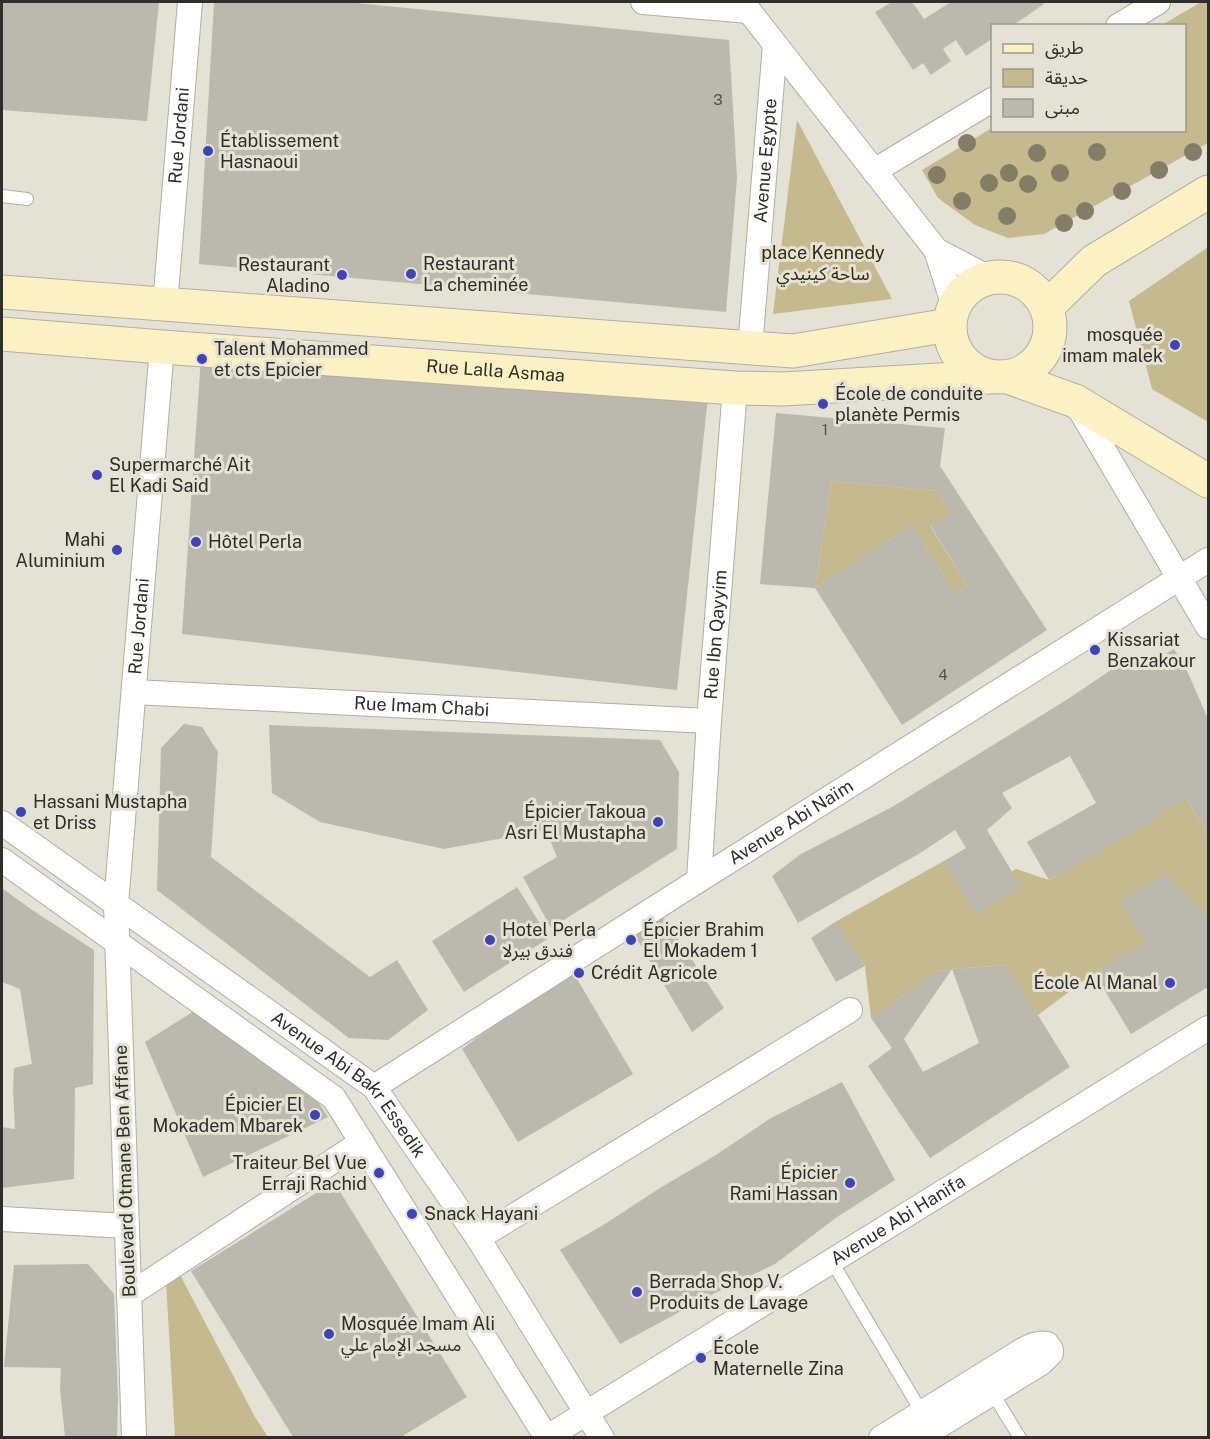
<svg xmlns="http://www.w3.org/2000/svg" width="1210" height="1439" viewBox="0 0 1210 1439" font-family="'Public Sans','Noto Sans Arabic',sans-serif">
	<rect width="100%" height="100%" fill="#e4e1d5"/>
	<g fill="#c5b98e">
		<polygon points="1201,2 1208,2 1208,143 1044,234 1008,238 975,225 938,198 922,170 992,128 992,130 1184,130 1184,26 1162,25"/>
		<polygon points="797,120 892,299 773,314"/>
		<polygon points="1208,247 1208,422 1152,389 1129,301"/>
		<polygon points="832,481 938,491 951,512 930,526 968,586 956,594 912,525 815,588"/>
		<polygon points="1186,798 1208,835 1208,912 1205,914 1146,942 1094,973 1038,1015 1006,965 952,969 938,971 871,1018 865,966 835,922 944,861 967,896 1016,869 1049,880 1140,828"/>
		<polygon points="180,1275 255,1417 268,1437 175,1437 166,1281"/>
	</g>
	<g fill="#bbb8ad">
		<polygon points="2,2 159,2 147,121 2,110"/>
		<polygon points="214,2 347,2 729,40 737,178 726,312 199,264"/>
		<polygon points="892,2 912,2 924,19 951,2 1042,2 1044,4 1012,26 992,26 992,39 966,56 956,40 943,49 951,61 931,75 923,63 913,70 875,12"/>
		<polygon points="201,357 708,396 677,690 182,634"/>
		<polygon points="776,413 945,428 940,466 1047,630 902,725 815,588 912,525 956,594 968,586 930,525 951,512 938,491 832,481 815,588 760,584"/>
		<polygon points="1174,649 1188,673 1208,719 1208,835 1186,798 1140,828 1049,880 1027,842 1096,803 1070,756 1002,793 1012,808 987,830 1021,887 976,915 944,861 966,848 955,830 920,853 798,923 772,876 801,854 892,807 1068,699 1130,657 1135,671"/>
		<polygon points="184,724 202,727 218,752 211,857 370,977 397,960 428,1010 388,1040 349,1038 157,890 161,748"/>
		<polygon points="269,725 660,740 679,772 677,849 551,928 523,877 557,857 546,830 444,849 320,822 272,793"/>
		<polygon points="1165,874 1205,914 1208,912 1208,987 1131,1034 1094,973 1146,942 1121,901"/>
		<polygon points="517,887 549,938 464,992 432,941"/>
		<polygon points="2,888 32,910 94,950 93,1084 75,1088 74,1179 2,1188 2,1127 15,1129 13,1090 14,1068 32,1064 20,989 2,982"/>
		<polygon points="661,913 724,1008 692,1032 634,934"/>
		<polygon points="835,922 865,966 836,982 811,938"/>
		<polygon points="1007,965 1070,1067 930,1158 868,1066 892,1048 871,1018 938,971 952,969 904,1039 923,1072 979,1043 952,969"/>
		<polygon points="570,967 633,1074 518,1142 462,1049"/>
		<polygon points="194,1011 306,1084 328,1117 203,1177 145,1042"/>
		<polygon points="842,1082 895,1180 837,1217 775,1264 713,1294 620,1344 560,1250 605,1224 660,1188 716,1155 771,1118"/>
		<polygon points="334,1182 467,1397 401,1437 293,1437 191,1271"/>
		<polygon points="88,1264 114,1294 118,1399 117,1437 65,1437 60,1389 61,1368 4,1367 14,1265"/>
	</g>
	<g fill="none" stroke-linecap="round" stroke-linejoin="round">
		<defs>
			<g id="lane">
				<polyline points="2,196 27,199"/>
				<polyline points="831,1260 924,1416"/>
				<polyline points="990,1389 1020,1438"/>
			</g>
			<g id="street">
				<polyline points="643,2 749,11"/>
				<polyline points="742,2 936,250 954,306"/>
				<polyline points="1118,26 1158,2"/>
				<polyline points="874,171 992,100"/>
				<polyline points="936,250 989,278"/>
				<path id="s1" d="M165 305 190 2"/>
				<path id="s2" d="M750 348 775 45"/>
				<polyline points="1076,403 1208,627"/>
				<path id="s3" d="M134 692 709 721"/>
				<path id="s4" d="M2 823 374 1087 478 1238 602 1438"/>
				<polyline points="2,860 334,1098 547,1438"/>
				<path id="s5" d="M699 880 709 721 735 388"/>
				<path id="s6" d="M374 1087 699 880 1208 560"/>
				<polyline points="2,1219 127,1226"/>
				<polyline points="478,1238 850,1010"/>
				<polyline points="129,1295 362,1142"/>
				<path id="s7" d="M134 1438 116 904 162 347"/>
				<path id="s8" d="M546 1438 1208 1028"/>
				<path d="M881 1438 1023 1350C1031 1346 1038 1342 1047 1344L1051 1350V1353L1041 1363 919 1438"/>
			</g>
			<g id="secondary">
				<circle cx="1000" cy="327" r="50"/>
				<polyline points="2,292 793,351 949,325"/>
				<polyline points="1047,307 1094,261 1208,192"/>
				<path id="s9" d="M2 334 162 347 735 388 783 389 990 377"/>
				<polyline points="1008,377 1075,401 1208,481"/>
			</g>
		</defs>
		<use href="#lane" stroke="#b1aea3" stroke-width="14"/>
		<use href="#street" stroke="#b1aea3" stroke-width="26"/>
		<use href="#secondary" stroke="#b1aea3" stroke-width="35"/>
		<use href="#lane" stroke="#fff" stroke-width="12"/>
		<use href="#street" stroke="#fff" stroke-width="24"/>
		<use href="#secondary" stroke="#fcf1c2" stroke-width="33"/>
	</g>
	<g fill="#837d66">
		<circle cx="967" cy="143" r="9"/>
		<circle cx="1097" cy="152" r="9"/>
		<circle cx="1193" cy="152" r="9"/>
		<circle cx="1037" cy="153" r="9"/>
		<circle cx="1159" cy="170" r="9"/>
		<circle cx="1009" cy="173" r="9"/>
		<circle cx="1060" cy="173" r="9"/>
		<circle cx="937" cy="175" r="9"/>
		<circle cx="989" cy="183" r="9"/>
		<circle cx="1028" cy="184" r="9"/>
		<circle cx="1122" cy="191" r="9"/>
		<circle cx="962" cy="201" r="9"/>
		<circle cx="1085" cy="211" r="9"/>
		<circle cx="1007" cy="216" r="9"/>
		<circle cx="1064" cy="223" r="9"/>
	</g>
	<g fill="#3d44b8" stroke="#e4e1d5" stroke-width="2">
		<circle cx="208" cy="151" r="6"/>
		<circle cx="411" cy="274" r="6"/>
		<circle cx="342" cy="275" r="6"/>
		<circle cx="1175" cy="345" r="6"/>
		<circle cx="202" cy="359" r="6"/>
		<circle cx="823" cy="404" r="6"/>
		<circle cx="97" cy="475" r="6"/>
		<circle cx="196" cy="542" r="6"/>
		<circle cx="117" cy="550" r="6"/>
		<circle cx="1095" cy="650" r="6"/>
		<circle cx="21" cy="812" r="6"/>
		<circle cx="658" cy="822" r="6"/>
		<circle cx="490" cy="940" r="6"/>
		<circle cx="631" cy="940" r="6"/>
		<circle cx="579" cy="973" r="6"/>
		<circle cx="1170" cy="983" r="6"/>
		<circle cx="315" cy="1115" r="6"/>
		<circle cx="379" cy="1173" r="6"/>
		<circle cx="850" cy="1183" r="6"/>
		<circle cx="412" cy="1214" r="6"/>
		<circle cx="637" cy="1292" r="6"/>
		<circle cx="329" cy="1334" r="6"/>
		<circle cx="701" cy="1358" r="6"/>
	</g>
	<g text-anchor="middle" stroke-width="6" stroke-linejoin="round" paint-order="stroke">
		<g font-size="15" fill="#52504a">
			<text x="718" y="105">3</text>
			<text x="825" y="435">1</text>
			<text x="943" y="680">4</text>
		</g>
		<g font-size="18" fill="#2f2e29" stroke="#e4e1d5">
			<text dy="6" stroke="none"><textPath href="#s1" startOffset="170">Rue Jordani</textPath></text>
			<text dy="6" stroke="none"><textPath href="#s2" startOffset="188">Avenue Egypte</textPath></text>
			<text dy="6" stroke="none"><textPath href="#s9" startOffset="495">Rue Lalla Asmaa</textPath></text>
			<text dy="6" stroke="none"><textPath href="#s7" startOffset="813">Rue Jordani</textPath></text>
			<text dy="6" stroke="none"><textPath href="#s5" startOffset="246">Rue Ibn Qayyim</textPath></text>
			<text dy="6" stroke="none"><textPath href="#s3" startOffset="288">Rue Imam Chabi</textPath></text>
			<text dy="6" stroke="none"><textPath href="#s6" startOffset="494">Avenue Abi Naïm</textPath></text>
			<text dy="6" stroke="none"><textPath href="#s4" startOffset="436">Avenue Abi Bakr Essedik</textPath></text>
			<text transform="translate(125 1171) rotate(-92)" y="6">Boulevard Otmane Ben Affane</text>
			<text dy="6" stroke="none"><textPath href="#s8" startOffset="414">Avenue Abi Hanifa</textPath></text>
		</g>
		<g font-size="18" fill="#2f2e29" stroke="#e4e1d5" text-anchor="start">
			<text x="220" y="147">Établissement<tspan x="220" dy="21">Hasnaoui</tspan></text>
			<text x="423" y="270">Restaurant<tspan x="423" dy="21">La cheminée</tspan></text>
			<text x="330" y="271" text-anchor="end">Restaurant<tspan x="330" dy="21">Aladino</tspan></text>
			<text x="1163" y="341" text-anchor="end">mosquée<tspan x="1163" dy="21">imam malek</tspan></text>
			<text x="214" y="355">Talent Mohammed<tspan x="214" dy="21">et cts Epicier</tspan></text>
			<text x="835" y="400">École de conduite<tspan x="835" dy="21">planète Permis</tspan></text>
			<text x="109" y="471">Supermarché Ait<tspan x="109" dy="21">El Kadi Said</tspan></text>
			<text x="105" y="546" text-anchor="end">Mahi<tspan x="105" dy="21">Aluminium</tspan></text>
			<text x="208" y="548">Hôtel Perla</text>
			<text x="1107" y="646">Kissariat<tspan x="1107" dy="21">Benzakour</tspan></text>
			<text x="33" y="808">Hassani Mustapha<tspan x="33" dy="21">et Driss</tspan></text>
			<text x="646" y="818" text-anchor="end">Épicier Takoua<tspan x="646" dy="21">Asri El Mustapha</tspan></text>
			<text x="502" y="936">Hotel Perla<tspan x="502" dy="21">فندق بيرلا</tspan></text>
			<text x="643" y="936">Épicier Brahim<tspan x="643" dy="21">El Mokadem 1</tspan></text>
			<text x="591" y="979">Crédit Agricole</text>
			<text x="1158" y="989" text-anchor="end">École Al Manal</text>
			<text x="303" y="1111" text-anchor="end">Épicier El<tspan x="303" dy="21">Mokadem Mbarek</tspan></text>
			<text x="367" y="1169" text-anchor="end">Traiteur Bel Vue<tspan x="367" dy="21">Erraji Rachid</tspan></text>
			<text x="838" y="1179" text-anchor="end">Épicier<tspan x="838" dy="21">Rami Hassan</tspan></text>
			<text x="424" y="1220">Snack Hayani</text>
			<text x="649" y="1288">Berrada Shop V.<tspan x="649" dy="21">Produits de Lavage</tspan></text>
			<text x="341" y="1330">Mosquée Imam Ali<tspan x="341" dy="21">مسجد الإمام علي</tspan></text>
			<text x="713" y="1354">École<tspan x="713" dy="21">Maternelle Zina</tspan></text>
		</g>
		<g font-size="18" fill="#342b0b" stroke="#e4e1d5">
			<text x="823" y="259">place Kennedy<tspan x="823" dy="21">ساحة كينيدي</tspan></text>
		</g>
	</g>
	<rect width="1210" height="1439" fill="none" stroke="#2f2e29" stroke-width="6"/>
	<rect x="991" y="24" width="195" height="108" fill="#e4e1d5" stroke="#9c9990" stroke-width="1.5"/>
	<rect x="1003" y="44" width="30" height="9" fill="#fcf1c2" stroke="#9c9990" stroke-width="1.5"/>
	<text x="1045" y="54" font-size="18" fill="#2f2e29">طريق</text>
	<rect x="1003" y="69" width="30" height="18" fill="#c5b98e" stroke="#9c9990" stroke-width="1.5"/>
	<text x="1045" y="84" font-size="18" fill="#2f2e29">حديقة</text>
	<rect x="1003" y="99" width="30" height="18" fill="#bbb8ad" stroke="#9c9990" stroke-width="1.5"/>
	<text x="1045" y="114" font-size="18" fill="#2f2e29">مبنى</text>
</svg>
